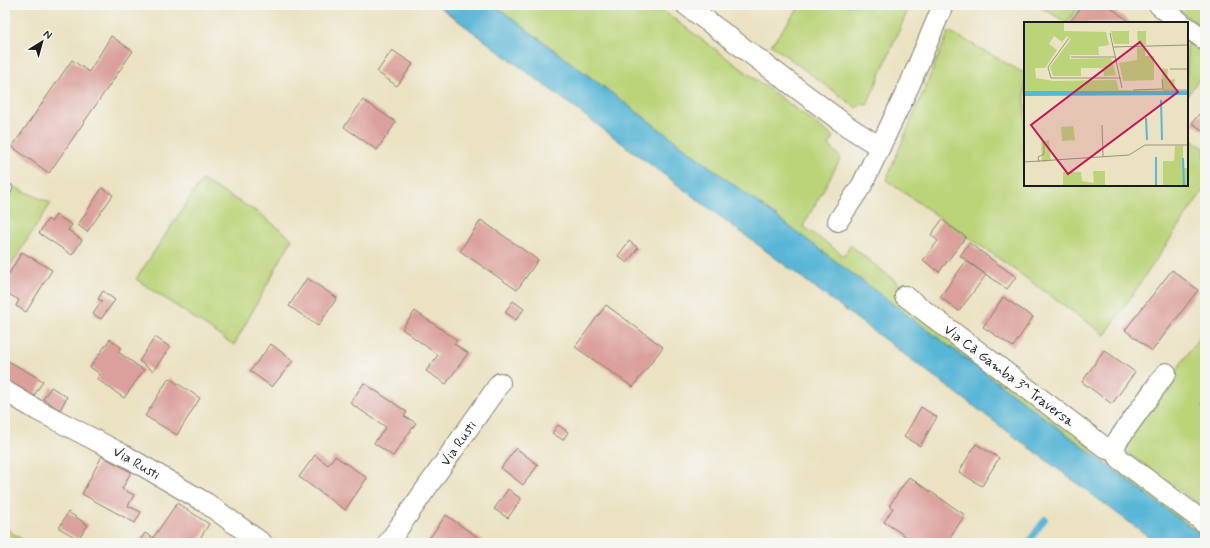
<svg xmlns="http://www.w3.org/2000/svg" width="1210" height="548" viewBox="0 0 1210 548" font-family="Mynerve,sans-serif">
	<rect width="100%" height="100%" fill="#f6f6f2"/>
	<filter id="ink" filterUnits="userSpaceOnUse"><feTurbulence type="fractalNoise" baseFrequency=".025" numOctaves="2"/><feDisplacementMap in="SourceGraphic" scale="8" xChannelSelector="R" yChannelSelector="G"/><feConvolveMatrix kernelMatrix="1 2 1 2 8 2 1 2 1" color-interpolation-filters="sRGB"/></filter>
	<filter id="wash" filterUnits="userSpaceOnUse"><feTurbulence type="fractalNoise" baseFrequency=".012" numOctaves="4" result="noise"/><feDisplacementMap in="SourceGraphic" scale="16" xChannelSelector="R" yChannelSelector="G"/><feGaussianBlur stdDeviation="0.9" result="paint"/><feColorMatrix in="noise" values="0 0 0 0 0 0 0 0 0 0 0 0 0 0 0 0 0 1.4 0 .05"/><feComposite in="paint" operator="in"/></filter>
	<g filter="url(#wash)">
		<rect width="100%" height="100%" fill="#ebe2c2"/>
		<g fill="#bbd479" stroke="#6c784a">
			<polygon points="494,5 655,5 834,137 829,145 841,158 803,226 844,256 850,245 1205,528 1205,538"/>
			<polygon points="801,5 910,5 867,105 861,104 857,108 771,45"/>
			<polygon points="1038,5 1080,5 1067,23"/>
			<polygon points="1178,5 1205,5 1205,29 1176,9"/>
			<polygon points="949,31 1022,72 1025,71 1025,185 1187,185 1187,136 1205,149 1205,193 1202,192 1105,335 1001,260 886,180"/>
			<polygon points="1187,41 1205,55 1205,71 1187,96"/>
			<polygon points="202,180 259,213 292,239 234,345 136,279"/>
			<polygon points="5,183 51,203 5,274"/>
			<polygon points="1205,329 1205,403 1202,407 1205,409 1204,508 1122,449"/>
			<polygon points="5,528 27,543 5,543"/>
		</g>
		<polygon fill="#58b6d6" stroke="#3a6979" points="437,5 494,5 1205,538 1205,543 1157,543"/>
		<g fill="none" stroke-linecap="round" stroke-linejoin="round">
			<polyline stroke="#58b6d6" stroke-width="6" points="1028,543 1045,519"/>
		</g>
		<g id="blocks">
			<g fill="#dba09b">
				<polygon points="1083,5 1107,5 1130,22 1069,23"/>
				<polygon points="111,36 133,51 49,173 12,147 72,60 89,72"/>
				<polygon points="392,50 413,64 397,86 377,72"/>
				<polygon points="363,100 396,122 377,150 344,127"/>
				<polygon points="1205,111 1205,132 1192,123 1199,114 1201,116"/>
				<polygon points="102,188 113,195 87,232 78,225"/>
				<polygon points="56,215 72,225 68,230 82,240 72,255 39,233 48,219 51,222"/>
				<polygon points="481,220 538,260 517,290 460,251"/>
				<polygon points="942,220 966,237 939,272 923,260 938,241 931,235"/>
				<polygon points="629,241 638,248 627,263 618,256"/>
				<polygon points="969,243 1016,277 1007,289 960,256"/>
				<polygon points="22,252 52,270 26,312 16,306 19,300 5,292 5,280"/>
				<polygon points="966,261 986,275 959,311 940,297"/>
				<polygon points="1172,270 1198,290 1152,351 1125,330"/>
				<polygon points="307,278 337,298 318,326 289,306"/>
				<polygon points="103,291 115,300 101,319 93,314 102,301 98,299"/>
				<polygon points="1003,297 1033,317 1013,347 983,327"/>
				<polygon points="513,301 524,309 516,320 505,312"/>
				<polygon points="606,305 663,347 633,387 575,347"/>
				<polygon points="415,311 457,340 454,344 468,353 446,384 426,371 438,355 402,329"/>
				<polygon points="155,337 170,347 153,371 139,361"/>
				<polygon points="110,339 121,347 118,352 144,370 124,398 97,379 100,374 90,367"/>
				<polygon points="271,344 293,361 272,387 250,371"/>
				<polygon points="1104,350 1135,372 1112,404 1082,382"/>
				<polygon points="5,359 43,381 32,399 5,384"/>
				<polygon points="169,378 200,398 177,435 145,416"/>
				<polygon points="364,383 407,412 404,416 416,423 393,456 374,443 386,427 350,403"/>
				<polygon points="51,387 67,397 60,410 43,399"/>
				<polygon points="921,407 937,417 920,446 904,437"/>
				<polygon points="558,425 568,432 563,440 552,433"/>
				<polygon points="976,444 999,458 982,486 959,472"/>
				<polygon points="516,448 538,465 523,485 501,468"/>
				<polygon points="315,455 328,465 335,456 367,478 345,510 299,477"/>
				<polygon points="102,456 131,472 122,489 134,495 128,506 141,512 135,523 82,494"/>
				<polygon points="909,477 965,515 946,543 940,541 938,543 916,543 884,522 893,508 889,506"/>
				<polygon points="508,489 521,499 508,518 494,509"/>
				<polygon points="177,503 209,524 197,543 138,543 145,533 153,538"/>
				<polygon points="68,512 88,525 78,539 59,528"/>
				<polygon points="446,515 486,543 426,543"/>
			</g>
		</g>
	</g>
	<g filter="url(#ink)">
		<use href="#blocks" fill-opacity="0" stroke="#847f6f" stroke-width="1"/>
		<g fill="none" stroke-linecap="round" stroke-linejoin="round">
			<defs>
				<polyline id="service" points="5,192 7,188"/>
				<g id="minor">
					<polyline points="686,5 847,126 880,147"/>
					<polyline points="1159,5 1181,23"/>
					<polyline points="1187,27 1205,40"/>
					<polyline points="838,221 862,185 880,147 910,84 943,5"/>
					<path id="s1" d="M905 296 1107 449H1115"/>
					<path d="M1166 373 1118 440C1113 448 1115 453 1121 460L1205 523"/>
					<path id="s2" d="M5 391 37 410 126 456 206 503 262 543"/>
					<path id="s3" d="M388 543 500 383"/>
				</g>
			</defs>
			<use href="#service" stroke="#847f6f" stroke-width="12"/>
			<use href="#minor" stroke="#847f6f" stroke-width="22"/>
			<use href="#service" stroke="#fff" stroke-width="10"/>
			<use href="#minor" stroke="#fff" stroke-width="20"/>
		</g>
	</g>
	<g text-anchor="middle" stroke-width="4" stroke-linejoin="round" paint-order="stroke">
		<g font-size="14" fill="#1c1c1c" stroke="#f6f6f2">
			<text dy="5" stroke="none"><textPath href="#s1" startOffset="131">Via Cà Gamba 3^ Traversa</textPath></text>
			<text dy="5" stroke="none"><textPath href="#s3" startOffset="122">Via Rusti</textPath></text>
			<text dy="5" stroke="none"><textPath href="#s2" startOffset="150">Via Rusti</textPath></text>
		</g>
	</g>
	<g transform="translate(1024 22)">
		<rect width="164" height="164" fill="#ebe2c2"/>
		<path d="M0 0H40V9L82 10 85 23 74 25 75 33H46V37L87 36 92 53 80 54 79 46H57V54H29L26 45 47 17 43 14 38 20 30 14 25 22 33 28 21 46H11L12 56 29 59 92 58 95 68 164 69H0ZM87 9H105V22H90ZM113 9H122V23H114ZM113 25 121 26V34H130V58L99 59 95 41 113 38ZM138 46 144 47 143 58 151 57 150 67H139ZM49 104 51 118 38 119 37 105ZM25 118 27 139 18 140 17 120ZM151 124H159V146H164V164H139V139H150ZM69 149H81V164H39V150H57L58 159 70 161Z" fill="#bbd479"/>
		<path d="M0 69H164V73L0 74Z" fill="#58b6d6"/>
		<path fill="none" stroke="#58b6d6" stroke-width="2" d="M137 78 138 118M122 96 123 118M159 136 160 164M132 163V135"/>
		<path fill="none" stroke="#989380" stroke-width="1" d="M86 11 98 66M45 16 24 45 27 56H97M89 25 164 23M47 35H91M146 47H164M138 57 139 68H164M109 68 138 67M78 103 79 134M0 140 105 133 121 123H164M15 140 14 135 20 132V119"/>
		<path fill="#c2185b" fill-opacity="0.15" stroke="#c2185b" stroke-width="2" d="M116 20 154 70 44 152 7 103Z"/>
		<rect width="164" height="164" fill="none" stroke="#1c1c1c" stroke-width="2"/>
	</g>
	<rect width="1210" height="548" fill="none" stroke="#f6f6f2" stroke-width="20"/>
	<g transform="translate(42 42) rotate(37)" stroke="#f6f6f2" stroke-width="3" paint-order="stroke">
	<path d="M0-3L7 15L0 10L-7 15Z" fill="#1c1c1c"/>
	<text y="-6" font-size="11" font-weight="bold" text-anchor="middle" fill="#1c1c1c">N</text>
	</g>
</svg>
